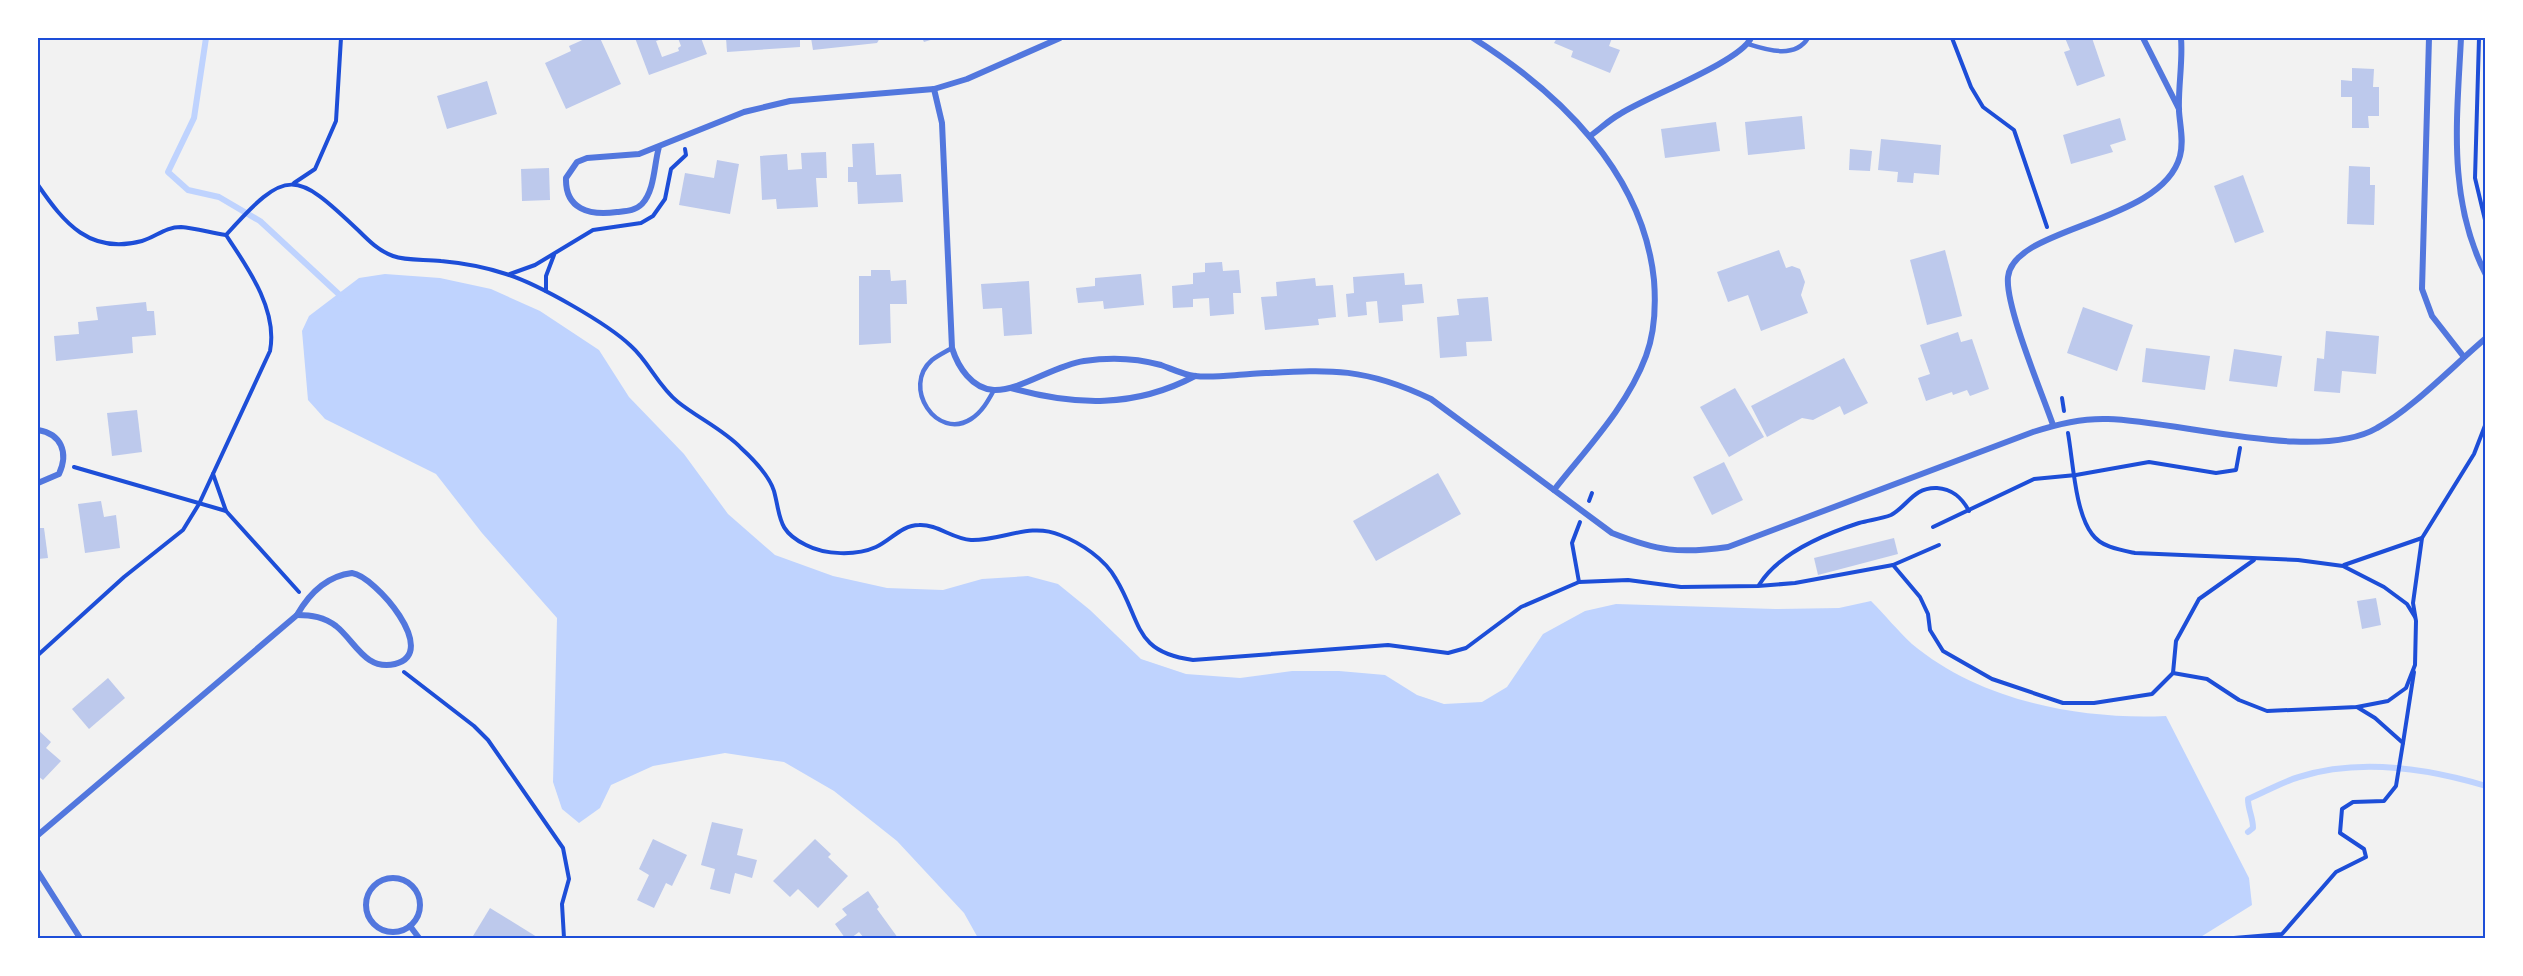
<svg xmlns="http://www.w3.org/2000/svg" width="2523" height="976" viewBox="0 0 2523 976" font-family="Cabin,sans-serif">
	<rect width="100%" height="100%" fill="#f2f2f2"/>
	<path fill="#bfd3fe" d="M385 274 440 278 491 289 540 311 599 350 629 397 684 454 728 514 775 555 833 576 887 588 943 590 982 579 1028 576 1058 584 1090 610 1141 659 1186 674 1240 678 1292 671H1339L1385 675 1417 695 1444 704 1482 702 1507 687 1543 634 1585 611 1616 604 1775 609 1839 608 1871 601C1885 615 1898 631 1912 644 1980 701 2080 720 2166 716L2249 878 2252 905 2199 938H978L964 913 897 841 834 791 784 762 725 753 653 766 611 785 600 808 579 823 562 809 553 782 557 618 482 533 436 474 325 419 308 400 302 331 309 316 359 278Z"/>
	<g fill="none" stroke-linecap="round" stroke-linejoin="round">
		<g stroke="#bfd3fe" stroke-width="6">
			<polyline points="206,38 194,118 168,172 188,190 219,197 260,221 344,299"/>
			<path d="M2248 832 2253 828C2253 817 2248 810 2248 799 2265 792 2282 782 2299 777 2359 758 2426 768 2486 786"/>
		</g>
	</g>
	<g fill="#bdc9ec">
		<polygon points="587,38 600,38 621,84 566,109 545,63 571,51 569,46"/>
		<polygon points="635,38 665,38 656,41 662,57 679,51 678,48 681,46 678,38 701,38 707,54 649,75"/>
		<polygon points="726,38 800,38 800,47 727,52"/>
		<polygon points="811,38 880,38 877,43 813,50"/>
		<polygon points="922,38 937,38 924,42"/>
		<polygon points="1557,38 1612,38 1609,46 1620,50 1610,73 1571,57 1573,51 1554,43"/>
		<polygon points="2065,38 2092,38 2105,76 2077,86 2064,52 2070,50"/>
		<polygon points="2352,68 2374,69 2373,87 2379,87 2379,116 2368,116 2369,128 2352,128 2352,97 2341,97 2341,80 2352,81"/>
		<polygon points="487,81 497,114 447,129 437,96"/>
		<polygon points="1802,116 1805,149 1748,155 1745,122"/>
		<polygon points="2120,118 2126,140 2110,145 2113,152 2071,164 2063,135"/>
		<polygon points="1716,122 1720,151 1665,158 1661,129"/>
		<polygon points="1881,139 1941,145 1939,175 1914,173 1913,183 1897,182 1898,172 1878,170"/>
		<polygon points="874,143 876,175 901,174 903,202 858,204 857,182 848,182 848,167 853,167 852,144"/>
		<polygon points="1850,149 1872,151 1870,171 1849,170"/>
		<polygon points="826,152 827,178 816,178 818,207 777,209 776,199 762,200 760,156 787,154 788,170 802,169 801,153"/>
		<polygon points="717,160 739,164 730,214 679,205 685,173 714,178"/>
		<polygon points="2349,166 2370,167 2370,185 2375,185 2374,225 2347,224"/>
		<polygon points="549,168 550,200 522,201 521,169"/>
		<polygon points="2243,175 2264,232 2235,243 2214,186"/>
		<polygon points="1779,250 1786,268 1792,266 1800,269 1805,282 1801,295 1808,313 1761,331 1748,295 1728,302 1717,272"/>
		<polygon points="1945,250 1962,316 1927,325 1910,260"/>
		<polygon points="1222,262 1223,271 1239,270 1241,293 1233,293 1234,314 1210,316 1209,298 1193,299 1193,307 1173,308 1172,286 1193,284 1193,273 1205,272 1205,263"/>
		<polygon points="871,270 890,270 891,281 906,280 907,304 890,304 891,343 859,345 859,276 871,276"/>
		<polygon points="1404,273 1405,285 1422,284 1424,303 1402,305 1403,321 1379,323 1377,301 1366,302 1367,315 1348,317 1346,294 1354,293 1353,277"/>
		<polygon points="1141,274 1144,305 1104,309 1103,301 1078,303 1076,288 1095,286 1095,278"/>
		<polygon points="1315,278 1316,286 1333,285 1336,317 1318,319 1319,325 1265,330 1261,297 1277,296 1276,282"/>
		<polygon points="1029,281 1032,334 1004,336 1002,308 983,309 981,284"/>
		<polygon points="1488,297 1492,341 1466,342 1467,356 1440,358 1437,317 1459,315 1457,299"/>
		<polygon points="146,302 147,311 154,311 156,335 132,337 133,353 56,361 54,336 79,334 78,322 98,320 96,307"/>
		<polygon points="2083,307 2133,325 2117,371 2067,353"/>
		<polygon points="2326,331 2379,336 2376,374 2342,371 2340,393 2314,391 2317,358 2324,359"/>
		<polygon points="1958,332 1961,342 1972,339 1989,389 1970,396 1967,390 1953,395 1952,392 1926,401 1918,378 1930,374 1920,345"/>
		<polygon points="2146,348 2210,356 2205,390 2142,382"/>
		<polygon points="2234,349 2282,356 2277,387 2229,381"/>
		<polygon points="1844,358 1868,403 1844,415 1840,406 1813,420 1802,418 1767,437 1751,406"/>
		<polygon points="1735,388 1764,437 1729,457 1700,407"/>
		<polygon points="137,410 142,452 112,456 107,413"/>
		<polygon points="1724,462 1743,500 1712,515 1693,477"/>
		<polygon points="1438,473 1461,514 1376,561 1353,521"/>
		<polygon points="101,501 104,517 116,515 120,548 85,553 78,504"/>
		<polygon points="38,528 44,528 48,558 38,559"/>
		<polygon points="1894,538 1898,554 1818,575 1814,558"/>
		<polygon points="2376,598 2381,625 2362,629 2357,601"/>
		<polygon points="108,678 125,698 89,729 72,709"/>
		<polygon points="38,730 51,742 46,748 61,761 43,780 38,776"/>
		<polygon points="712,822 743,829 737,855 757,860 752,878 735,873 730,894 710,889 715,869 701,865"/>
		<polygon points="653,839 687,855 672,886 666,883 654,908 637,900 649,875 639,869"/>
		<polygon points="815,839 831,854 828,857 848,876 818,908 798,889 790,897 773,881"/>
		<polygon points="868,891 879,907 877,909 898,938 864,938 859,932 851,938 845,938 835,924 847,915 842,909"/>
		<polygon points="490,908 537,937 536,938 478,938 473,936"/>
	</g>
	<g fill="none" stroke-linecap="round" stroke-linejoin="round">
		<g stroke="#1d4ed8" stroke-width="4">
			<polyline points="1952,38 1971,87 1983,107 2014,130 2047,227"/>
			<polyline points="2479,38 2475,178 2486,224"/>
			<polyline points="294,183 315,169 336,121 341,38"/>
			<path d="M38 185C64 223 90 255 142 241 156 237 165 227 181 227 195 228 212 233 226 235 248 268 278 310 270 351L199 504 183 530 124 577 38 655"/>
			<path d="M226 235C287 167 295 170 359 231 369 241 379 251 393 256 407 261 425 259 441 261 463 263 485 267 506 274 538 284 607 323 631 346 649 362 658 386 678 402 698 418 724 430 741 448 753 459 769 475 774 491 781 517 777 531 806 545 825 555 856 556 876 547 891 540 902 525 919 525 937 524 953 539 971 540 1001 541 1030 522 1060 535 1081 543 1105 559 1116 579 1142 622 1133 652 1193 660L1388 645 1448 653 1466 648 1521 607 1579 582 1628 580 1681 587 1758 586 1795 583 1893 565 1920 597 1928 614 1930 630 1943 651 1992 679 2063 703H2094L2152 694 2173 673 2207 679 2239 700 2267 711 2357 707 2388 701 2406 688 2415 665 2416 621 2413 603 2422 538 2474 454 2486 423"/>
			<polyline points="510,274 535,265 593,230 641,223 653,216 665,199 671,169 686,155 685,149"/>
			<polyline points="546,291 546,276 554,255"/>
			<polyline points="2062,398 2064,411"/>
			<path d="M2068 433C2073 461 2075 512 2092 534 2101 547 2120 550 2135 553L2298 560 2343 566 2384 587 2407 604 2415 617"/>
			<polyline points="74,467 226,511"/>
			<polyline points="213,474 226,511 299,592"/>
			<polyline points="1589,501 1592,493"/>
			<polyline points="1933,527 2034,479 2076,475 2149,462 2216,473 2236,470 2240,448"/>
			<polyline points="1893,565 1939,545"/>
			<polyline points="2344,565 2422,538"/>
			<polyline points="1579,582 1572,543 1580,522"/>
			<path d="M1759 585C1778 554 1825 534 1859 523 1869 520 1881 519 1891 515 1908 506 1913 487 1937 488 1953 489 1962 498 1969 511"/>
			<polyline points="404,672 474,726 488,740 563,848 569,879 562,904 564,938"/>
			<polyline points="2173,673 2176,641 2199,599 2254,560"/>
			<polyline points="2403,743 2414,672"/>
			<polyline points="2234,938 2282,934 2336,872 2366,857 2364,849 2340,833 2342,809 2353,802 2384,801 2396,786 2403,743 2375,718 2357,707"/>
		</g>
		<g stroke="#5277de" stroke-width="4.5">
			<path d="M1748 44C1767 50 1795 59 1808 38"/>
			<path d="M952 348C945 352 937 356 932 360 901 387 937 441 971 419 982 412 988 401 994 390"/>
		</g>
		<g stroke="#5277de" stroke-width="6">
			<path d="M1473 38C1560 93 1643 173 1654 280 1656 306 1655 332 1646 356 1627 407 1587 448 1554 490"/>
			<polyline points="2143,38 2179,109"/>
			<polyline points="2429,38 2422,289 2432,316 2464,357"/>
			<path d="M2461 38C2457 119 2447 199 2486 275"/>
			<path d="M934 89 942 123 952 348C958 367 972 389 994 390 1020 391 1055 365 1084 361 1110 357 1136 358 1161 365 1172 369 1184 375 1195 376 1213 378 1232 375 1250 374 1325 370 1360 365 1431 399L1612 533C1658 551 1679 554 1728 547L2033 432C2057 424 2082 418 2108 419 2179 421 2317 463 2377 428 2412 409 2454 365 2486 338"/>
			<path d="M1590 136C1600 129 1609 120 1620 114 1646 97 1740 62 1751 38"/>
			<path d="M659 147C654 164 655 190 642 204 635 211 626 211 617 212 589 216 565 209 566 178L577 162 587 158 639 154 744 112 790 101 934 89 967 79 1060 38"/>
			<path d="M1011 388C1075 406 1135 408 1195 376"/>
			<path d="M2053 425C2042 393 2005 306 2008 277 2013 226 2162 224 2180 156 2184 141 2180 126 2179 111 2178 86 2183 62 2181 38"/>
			<path d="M38 430C61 434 69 452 59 474L38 483"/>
			<path d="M352 573C375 576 441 653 395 664 365 671 355 641 336 626 324 617 312 615 297 615 309 594 327 576 352 573Z"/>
			<polyline points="38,835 297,615"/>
			<polyline points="38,872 80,938"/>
			<circle cx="393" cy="905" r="27"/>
			<polyline points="410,926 419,938"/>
		</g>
	</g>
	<rect width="2523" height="976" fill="none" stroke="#ffffff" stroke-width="78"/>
	<rect x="39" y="39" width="2445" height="898" fill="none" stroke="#1d4ed8" stroke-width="2"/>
</svg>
